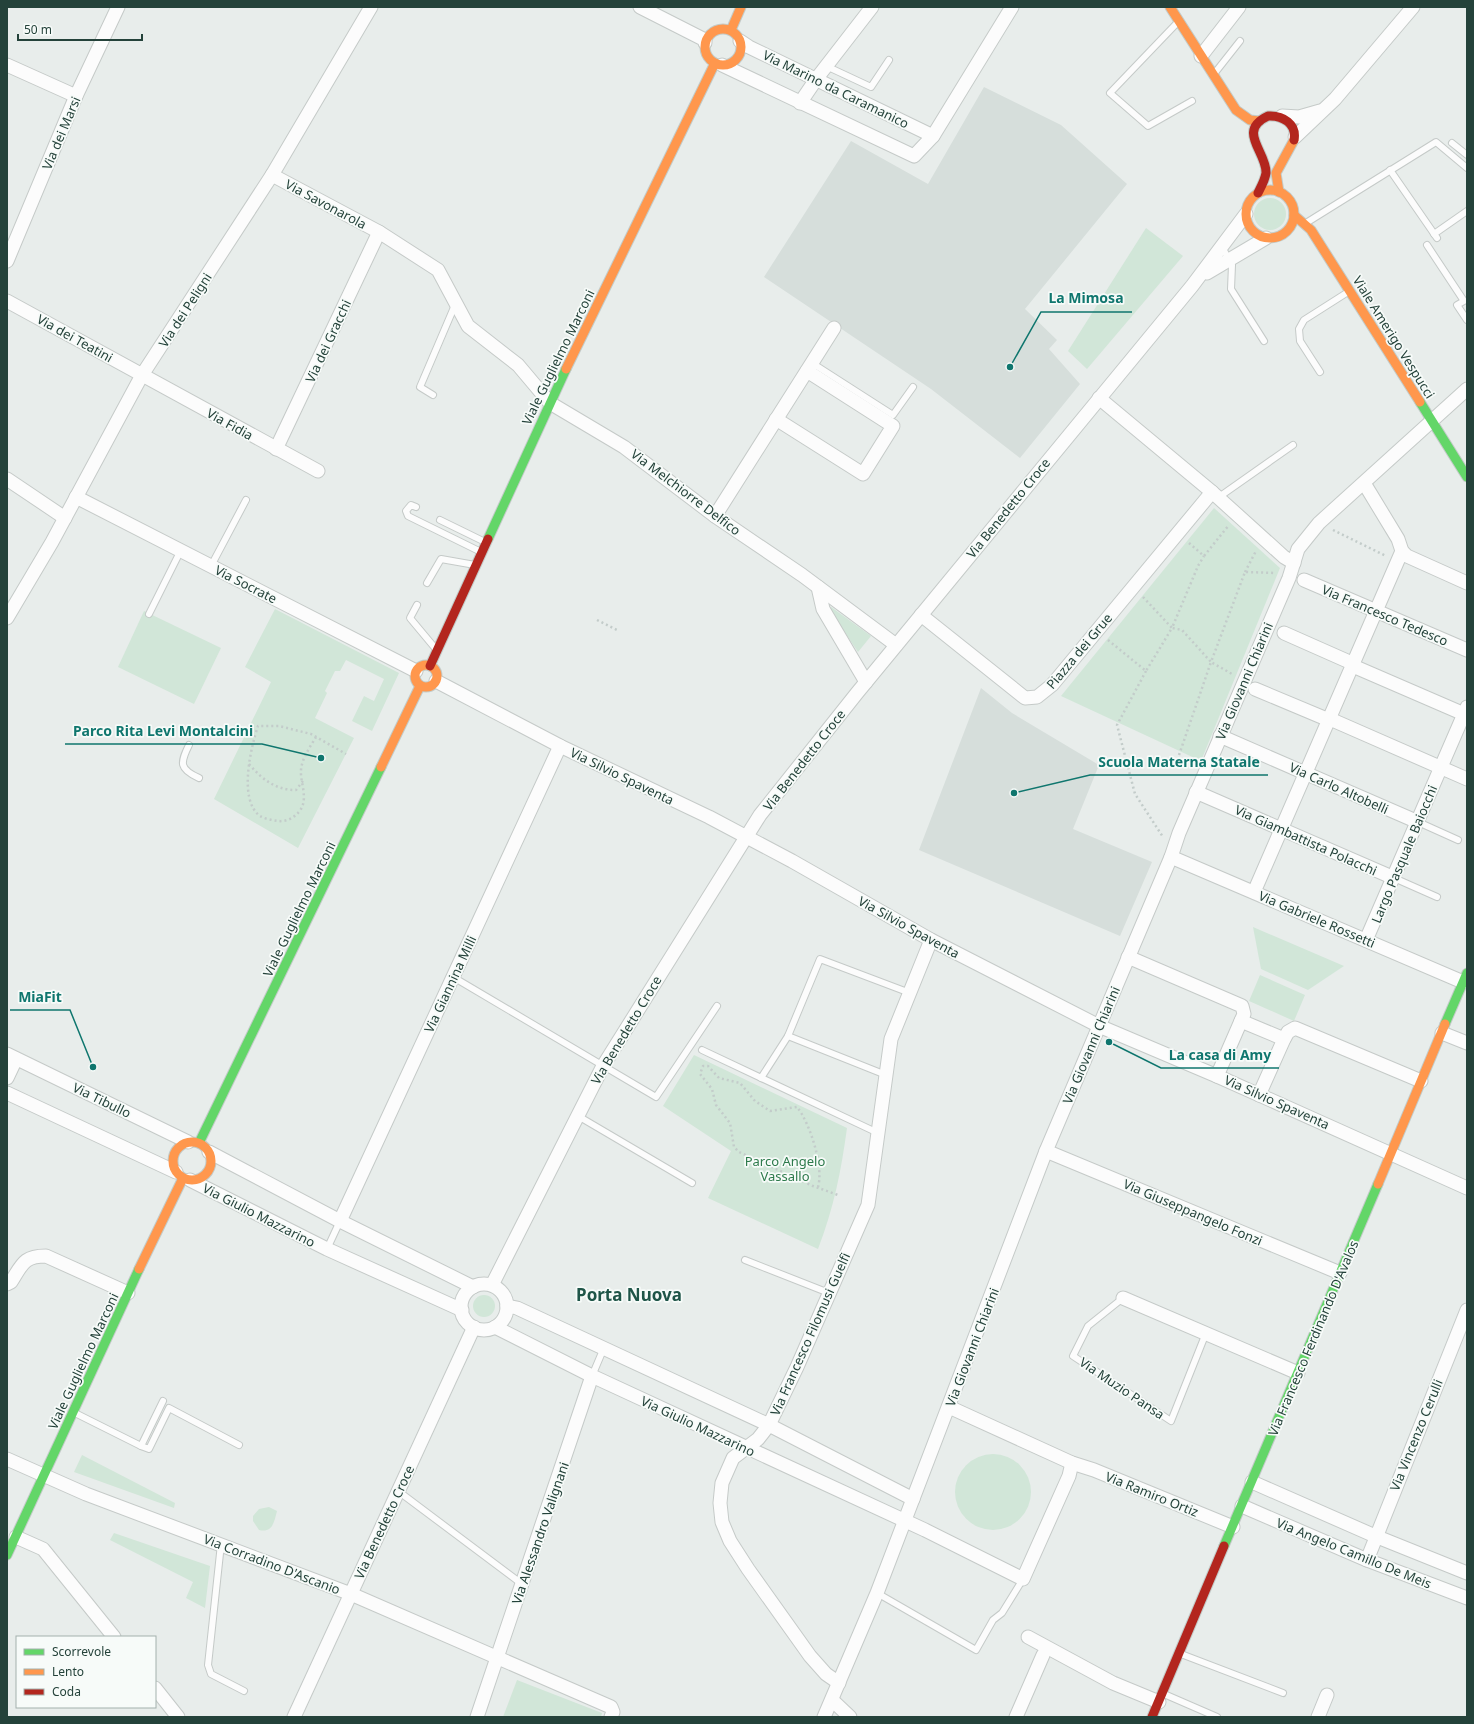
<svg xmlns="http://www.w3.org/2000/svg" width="1474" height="1724" viewBox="0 0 1474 1724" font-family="'Noto Sans',sans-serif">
	<rect width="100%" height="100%" fill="#e8edeb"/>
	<g fill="#d6dedb">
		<polygon points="984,87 1061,125 1127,184 1025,309 1057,340 1049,349 1080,384 1020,458 931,389 764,277 851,141 928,184"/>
		<polygon points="981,688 1012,713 1099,765 1073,829 1152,862 1120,936 919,850"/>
	</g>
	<g fill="#d1e6d8">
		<circle cx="1270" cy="214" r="16"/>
		<polygon points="1146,228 1183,256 1087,369 1068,351"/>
		<polygon points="1214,508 1280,568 1201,761 1061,696"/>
		<polygon points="831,607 871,636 858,652 829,609"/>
		<polygon points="275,609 399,673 372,731 352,721 364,696 374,701 384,679 346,660 340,671 335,671 325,691 327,693 315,718 354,738 298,848 214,799 271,682 245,667"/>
		<polygon points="144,611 221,648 194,704 118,667"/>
		<polygon points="1253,927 1344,966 1308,990 1261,969"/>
		<polygon points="1260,975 1305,995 1294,1021 1249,1001"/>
		<path d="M694 1055 847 1128C841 1172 834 1207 818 1249L708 1198 731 1151 663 1106Z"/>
		<circle cx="484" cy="1306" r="11"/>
		<circle cx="993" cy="1492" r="38"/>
		<polygon points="82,1455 175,1503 174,1508 74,1472"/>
		<path d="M269 1507 277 1511C274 1522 273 1533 259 1530L253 1521V1516L259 1509Z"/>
		<polygon points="114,1533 210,1566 205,1608 186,1598 193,1582 110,1540"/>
		<polygon points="517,1680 602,1713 601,1717 503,1717"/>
	</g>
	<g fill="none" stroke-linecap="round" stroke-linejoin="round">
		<defs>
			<g id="lane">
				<polyline points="1177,23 1110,93 1148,126 1192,101"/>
				<polyline points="826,66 871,87 889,60"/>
				<polyline points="1214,74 1240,41"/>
				<polyline points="1452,143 1467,155"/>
				<polyline points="1390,170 1437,238"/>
				<polyline points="1306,223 1436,142 1467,168"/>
				<polyline points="1434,234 1467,211"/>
				<polyline points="1427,245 1464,301 1457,305 1467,320"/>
				<polyline points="1222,247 1232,265 1231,289 1264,341"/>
				<polyline points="812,363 893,415 913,387"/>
				<polyline points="1320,372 1300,341 1299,329 1304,320 1348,292"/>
				<polyline points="433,395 420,387 455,305"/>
				<polyline points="1219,497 1293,445"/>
				<polyline points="416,507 411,505 406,511 408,516 481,552"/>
				<polyline points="440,520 485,542"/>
				<polyline points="211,566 246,500"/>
				<polyline points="427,583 441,559 475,565"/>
				<polyline points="417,605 410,618 435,648"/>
				<polyline points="149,614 181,550"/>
				<path d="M189 745C180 763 179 769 199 778"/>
				<polyline points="1418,822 1458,840"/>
				<polyline points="1394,878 1437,897"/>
				<polyline points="453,977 656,1097 717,1006"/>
				<polyline points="788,1036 820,959 910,993"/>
				<polyline points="702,1050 878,1133"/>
				<polyline points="761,1078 788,1036 886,1075"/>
				<polyline points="578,1116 692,1183"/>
				<polyline points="327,1249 340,1221"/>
				<polyline points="745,1260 829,1293"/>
				<polyline points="1123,1298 1088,1326 1073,1356 1171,1421 1206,1333"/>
				<polyline points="592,1376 603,1350"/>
				<polyline points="75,1413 141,1446 163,1401"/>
				<polyline points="141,1446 149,1449 169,1408 239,1445"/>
				<polyline points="398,1491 522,1584"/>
				<polyline points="221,1544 208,1665 211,1674 244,1691"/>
				<polyline points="877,1593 976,1650 993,1620 1002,1613 1023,1579"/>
				<polyline points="1181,1654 1283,1693"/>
				<polyline points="1164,1694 1217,1717"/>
			</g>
			<g id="street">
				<polyline points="640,7 705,40 705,43"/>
				<polyline points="740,41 749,47 933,136"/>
				<polyline points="1201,56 1239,7"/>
				<polyline points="7,65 76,96"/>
				<polyline points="722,65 914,156 933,136 1012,7"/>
				<polyline points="800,103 817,78 872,7"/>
				<polyline points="1282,116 1299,117 1320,111"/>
				<polyline points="1295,137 1335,99 1413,7"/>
				<polyline points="272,175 379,232 438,270 468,326 518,365 550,403 624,447 715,516 802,575 896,645"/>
				<polyline points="7,261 76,96 118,7"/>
				<polyline points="1207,273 1266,238"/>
				<polyline points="7,301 318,471"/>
				<polyline points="1099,398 1212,492 1284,557 1294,563"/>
				<polyline points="776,419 863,474 893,426 807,371"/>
				<polyline points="276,449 379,232"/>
				<polyline points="7,479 65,518"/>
				<polyline points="1364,483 1398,539 1402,551 1407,556 1467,583"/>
				<polyline points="76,497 416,671"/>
				<polyline points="715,516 834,328"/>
				<polyline points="1304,580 1467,650"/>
				<polyline points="818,587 823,609 866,682"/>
				<polyline points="921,615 1025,698 1037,697 1052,685 1212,492"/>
				<polyline points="7,618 52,542 142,375 272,175 371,7"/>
				<polyline points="1284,633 1354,664"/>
				<polyline points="1353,666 1464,714"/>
				<polyline points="436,681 560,746 709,817 792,861 931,940 1099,1026 1217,1076 1467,1188"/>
				<polyline points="1255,689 1329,720"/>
				<polyline points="1330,719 1467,779"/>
				<polyline points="1220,736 1418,822"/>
				<polyline points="1196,792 1394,878"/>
				<polyline points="1171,857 1463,982"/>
				<polyline points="1254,892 1402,551"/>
				<polyline points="1366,940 1467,707"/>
				<polyline points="1128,957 1242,1006 1244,1014 1217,1076"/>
				<polyline points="1241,1021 1284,1039"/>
				<polyline points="1442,1033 1467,1043"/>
				<polyline points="7,1054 188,1142"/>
				<polyline points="7,1078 16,1059"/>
				<polyline points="7,1093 176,1172"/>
				<polyline points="1259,1095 1284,1039 1288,1032 1295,1028 1421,1081"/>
				<polyline points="1046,1151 1340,1273"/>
				<polyline points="209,1152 340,1221 473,1287"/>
				<polyline points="190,1180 327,1249 462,1310"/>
				<polyline points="340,1221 560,746"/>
				<path d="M7 1284 11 1282C22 1265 23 1256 46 1256L128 1293"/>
				<circle cx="484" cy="1307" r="23"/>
				<polyline points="492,1285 603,1066 760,815 857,693 1192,286 1246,214"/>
				<polyline points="1123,1298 1298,1373"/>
				<polyline points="507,1306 517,1308 769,1425 913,1499"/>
				<polyline points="495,1327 592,1376 925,1530 1023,1579 1069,1476 1072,1463"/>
				<polyline points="949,1407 1072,1463 1094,1470 1233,1527"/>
				<polyline points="7,1459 86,1494 351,1594 611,1707 613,1712 611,1717"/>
				<polyline points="1252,1482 1375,1536 1467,1573"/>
				<polyline points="1242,1506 1367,1560 1467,1598"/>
				<polyline points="16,1537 43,1549 114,1637"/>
				<polyline points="1367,1560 1467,1310"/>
				<polyline points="1028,1637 1113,1683 1159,1702"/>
				<polyline points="839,1683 826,1674 810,1656 748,1569 730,1541 722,1522 720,1503 722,1483 733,1458 758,1439 769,1425 797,1367 868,1205 891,1039 931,940"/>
				<polyline points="155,1688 178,1717"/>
				<polyline points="832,1700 850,1717"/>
				<polyline points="294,1717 474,1327"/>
				<polyline points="477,1717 592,1376"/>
				<polyline points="824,1717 877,1593 1046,1151 1171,857 1179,833 1289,578 1298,549 1319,523 1467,389"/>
				<polyline points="1016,1717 1043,1655"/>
				<polyline points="1318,1717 1327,1695"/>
			</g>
			<g id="fast">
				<polyline points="1420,402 1467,477"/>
				<polyline points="488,539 566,369"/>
				<polyline points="1445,1024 1467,973"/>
				<polyline points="199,1143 381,767"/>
				<polyline points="1224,1546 1378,1184"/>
				<polyline points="7,1555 139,1269"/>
			</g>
			<g id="slow">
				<polyline points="1170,7 1236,110 1250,120 1259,121"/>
				<circle cx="723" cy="47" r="18"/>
				<polyline points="731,30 741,7"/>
				<circle cx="1270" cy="214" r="24"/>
				<polyline points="1279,192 1276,173 1294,140"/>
				<polyline points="1294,215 1311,230 1420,402"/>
				<polyline points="566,369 715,63"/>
				<circle cx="426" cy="676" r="11"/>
				<polyline points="381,767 420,686"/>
				<circle cx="192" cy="1161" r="19"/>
				<polyline points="1378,1184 1445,1024"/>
				<polyline points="139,1269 183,1178"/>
			</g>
			<g id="jam">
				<path d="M1258 193C1261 187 1265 180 1266 173 1267 152 1236 131 1268 116 1283 115 1297 124 1294 140"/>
				<polyline points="430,666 488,539"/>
				<polyline points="1152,1717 1224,1546"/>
			</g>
		</defs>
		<use href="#lane" stroke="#c5cac8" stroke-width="8"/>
		<use href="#street" stroke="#c5cac8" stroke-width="15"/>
		<use href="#fast" stroke="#c3cbc8" stroke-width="11"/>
		<use href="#slow" stroke="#c3cbc8" stroke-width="11"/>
		<use href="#jam" stroke="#c3cbc8" stroke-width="11"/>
		<g stroke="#c3ccca" stroke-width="2.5" stroke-dasharray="2 3" stroke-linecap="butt">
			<polyline points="1333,530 1386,556"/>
			<polyline points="1189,543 1204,556 1229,525"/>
			<polyline points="1245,572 1256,551"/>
			<polyline points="1143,597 1172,628 1198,566 1204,556"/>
			<polyline points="597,620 617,630"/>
			<polyline points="1108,640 1146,671 1172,628 1182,630 1211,662 1245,572 1276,573"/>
			<polyline points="1146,671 1117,725 1135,794 1163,837"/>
			<path d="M316 737C310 747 302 758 301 770 300 782 308 797 301 809 296 817 287 822 278 821 272 820 265 819 260 816 238 800 251 747 258 726H279L311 734 346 754"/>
			<polyline points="1179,755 1211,662 1232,674"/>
			<path d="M249 764C262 779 275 790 296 790L303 781"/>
			<path d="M818 1187C824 1167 810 1123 797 1107L770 1111 755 1101 740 1083 719 1078 708 1066H703L700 1074 712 1089 716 1105 730 1123 734 1147 739 1152 813 1186 838 1195"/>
		</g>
		<use href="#lane" stroke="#fcfcfc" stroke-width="6"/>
		<use href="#street" stroke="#fcfcfc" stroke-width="13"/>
		<use href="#fast" stroke="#63d668" stroke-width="9"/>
		<use href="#slow" stroke="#ff974d" stroke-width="9"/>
		<use href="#jam" stroke="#b3261e" stroke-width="9"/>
	</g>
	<g text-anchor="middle" stroke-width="3.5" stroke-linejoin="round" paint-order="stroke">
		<g font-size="13" fill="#24423a" stroke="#f7fbf9">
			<text transform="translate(836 89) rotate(26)" y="5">Via Marino da Caramanico</text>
			<text transform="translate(61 133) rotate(-67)" y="5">Via dei Marsi</text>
			<text transform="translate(326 204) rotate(28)" y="5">Via Savonarola</text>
			<text transform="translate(185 310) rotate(-57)" y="5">Via dei Peligni</text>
			<text transform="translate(1394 337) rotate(58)" y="5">Viale Amerigo Vespucci</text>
			<text transform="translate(75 338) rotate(29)" y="5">Via dei Teatini</text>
			<text transform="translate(328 341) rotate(-65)" y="5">Via dei Gracchi</text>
			<text transform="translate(558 357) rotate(-64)" y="5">Viale Guglielmo Marconi</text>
			<text transform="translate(230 424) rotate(29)" y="5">Via Fidia</text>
			<text transform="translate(686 492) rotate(37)" y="5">Via Melchiorre Delfico</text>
			<text transform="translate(1008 508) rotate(-51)" y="5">Via Benedetto Croce</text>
			<text transform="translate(246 584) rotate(27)" y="5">Via Socrate</text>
			<text transform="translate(1385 615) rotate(23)" y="5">Via Francesco Tedesco</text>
			<text transform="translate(1079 651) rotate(-50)" y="5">Piazza dei Grue</text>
			<text transform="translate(1244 681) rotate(-67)" y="5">Via Giovanni Chiarini</text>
			<text transform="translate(804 760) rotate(-52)" y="5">Via Benedetto Croce</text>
			<text transform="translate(622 776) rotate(26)" y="5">Via Silvio Spaventa</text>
			<text transform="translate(1339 788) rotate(24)" y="5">Via Carlo Altobelli</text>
			<text transform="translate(1306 840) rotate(24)" y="5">Via Giambattista Polacchi</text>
			<text transform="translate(1404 854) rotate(-67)" y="5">Largo Pasquale Baiocchi</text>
			<text transform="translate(299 909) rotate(-64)" y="5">Viale Guglielmo Marconi</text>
			<text transform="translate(1317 919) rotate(23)" y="5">Via Gabriele Rossetti</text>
			<text transform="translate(909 927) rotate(29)" y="5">Via Silvio Spaventa</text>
			<text transform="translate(450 984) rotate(-65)" y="5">Via Giannina Milli</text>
			<text transform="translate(626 1030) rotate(-59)" y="5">Via Benedetto Croce</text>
			<text transform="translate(1091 1045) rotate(-67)" y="5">Via Giovanni Chiarini</text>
			<text transform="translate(102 1100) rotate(26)" y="5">Via Tibullo</text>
			<text transform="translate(1277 1102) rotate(24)" y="5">Via Silvio Spaventa</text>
			<text transform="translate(1193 1212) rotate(23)" y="5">Via Giuseppangelo Fonzi</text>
			<text transform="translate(259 1215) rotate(27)" y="5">Via Giulio Mazzarino</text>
			<text transform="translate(810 1334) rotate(-66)" y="5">Via Francesco Filomusi Guelfi</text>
			<text transform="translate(1313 1338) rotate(-67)" y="5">Via Francesco Ferdinando D'Avalos</text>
			<text transform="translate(972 1347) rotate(-69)" y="5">Via Giovanni Chiarini</text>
			<text transform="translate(83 1361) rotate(-65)" y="5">Viale Guglielmo Marconi</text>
			<text transform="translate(1122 1388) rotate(34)" y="5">Via Muzio Pansa</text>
			<text transform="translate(698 1426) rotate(25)" y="5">Via Giulio Mazzarino</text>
			<text transform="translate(1416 1435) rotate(-68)" y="5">Via Vincenzo Cerulli</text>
			<text transform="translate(1152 1494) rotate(22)" y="5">Via Ramiro Ortiz</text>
			<text transform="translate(384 1522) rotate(-65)" y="5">Via Benedetto Croce</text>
			<text transform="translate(540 1533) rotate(-71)" y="5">Via Alessandro Valignani</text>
			<text transform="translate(1354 1553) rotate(22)" y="5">Via Angelo Camillo De Meis</text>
			<text transform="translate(272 1564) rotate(21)" y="5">Via Corradino D'Ascanio</text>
		</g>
		<g font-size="13" fill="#2d7a4b" stroke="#f7fbf9">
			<text x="785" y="1166">Parco Angelo<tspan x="785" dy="15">Vassallo</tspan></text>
		</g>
		<g font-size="17" font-weight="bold" fill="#1f5548" stroke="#f7fbf9">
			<text x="629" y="1301">Porta Nuova</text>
		</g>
	</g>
	<path fill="none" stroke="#0f766e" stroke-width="1.5" d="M1010 367L1041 312H1132M321 758L262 744H65M1014 793L1090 775H1268M93 1067L70 1010H10M1109 1042L1161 1068H1279"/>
	<g fill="#0f766e" stroke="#f7fbf9" stroke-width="1.5">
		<circle cx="1010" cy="367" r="4"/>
		<circle cx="321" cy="758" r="4"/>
		<circle cx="1014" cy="793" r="4"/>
		<circle cx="93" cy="1067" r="4"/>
		<circle cx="1109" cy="1042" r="4"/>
	</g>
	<g font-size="14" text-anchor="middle" font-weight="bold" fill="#0f766e" stroke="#f7fbf9" stroke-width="3.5" stroke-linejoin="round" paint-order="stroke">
		<text x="1086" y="303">La Mimosa</text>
		<text x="163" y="736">Parco Rita Levi Montalcini</text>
		<text x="1179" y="767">Scuola Materna Statale</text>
		<text x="40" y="1002">MiaFit</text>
		<text x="1220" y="1060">La casa di Amy</text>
	</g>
	<rect width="1474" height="1724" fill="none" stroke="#24423a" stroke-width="16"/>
	<rect x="16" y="1636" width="140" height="72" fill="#f7fbf9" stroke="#a3b1ad"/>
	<rect x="24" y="1649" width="20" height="6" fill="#63d668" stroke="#a3b1ad"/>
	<text x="52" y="1656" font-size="12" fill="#24423a">Scorrevole</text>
	<rect x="24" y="1669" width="20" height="6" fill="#ff974d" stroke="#a3b1ad"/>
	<text x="52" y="1676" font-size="12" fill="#24423a">Lento</text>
	<rect x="24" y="1689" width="20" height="6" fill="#b3261e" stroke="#a3b1ad"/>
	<text x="52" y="1696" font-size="12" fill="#24423a">Coda</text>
	<path d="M18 34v6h124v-6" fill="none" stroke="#24423a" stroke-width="2"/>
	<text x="24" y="34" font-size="12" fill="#24423a" stroke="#f7fbf9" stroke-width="3" paint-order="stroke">50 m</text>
</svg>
